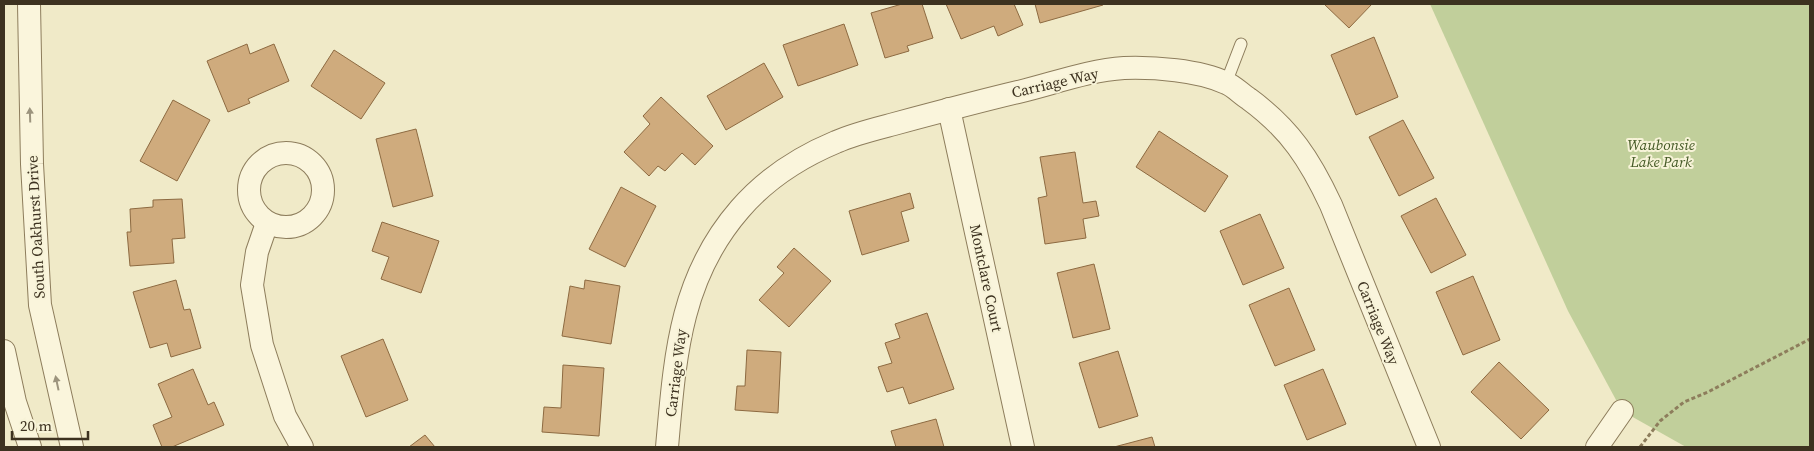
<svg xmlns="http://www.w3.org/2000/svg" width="1814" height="451" viewBox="0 0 1814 451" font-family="'Source Serif 4',serif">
	<rect width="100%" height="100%" fill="#f0eac8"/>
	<polygon fill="#c1cf9b" points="1430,4 1810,4 1810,447 1686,447 1622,411 1568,311"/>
	<g fill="#cfab7d" stroke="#8d6a41">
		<polygon points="902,4 922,4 933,38 907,46 909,51 885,58 871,13"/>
		<polygon points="946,4 1014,4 1023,25 998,36 994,26 961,39"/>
		<polygon points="1035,4 1102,4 1103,5 1040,23"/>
		<polygon points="1324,4 1372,4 1349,28"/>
		<polygon points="844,24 858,65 798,86 783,45"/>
		<polygon points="1374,37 1398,97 1356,115 1331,55"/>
		<polygon points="247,44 250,54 274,44 289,81 248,99 250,103 228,112 207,61"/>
		<polygon points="334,50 385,83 361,119 311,86"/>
		<polygon points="764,63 783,97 726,130 707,96"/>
		<polygon points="661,97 713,146 695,165 682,153 665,171 658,166 649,176 624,152 650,124 643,116"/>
		<polygon points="173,100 210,120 177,181 140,161"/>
		<polygon points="1403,120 1434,178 1399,196 1369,137"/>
		<polygon points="416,129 433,196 393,207 376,139"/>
		<polygon points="1159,131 1228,176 1205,212 1136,167"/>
		<polygon points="1075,152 1083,203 1096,201 1099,216 1083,219 1086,238 1045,244 1038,198 1047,196 1040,157"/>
		<polygon points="621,187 656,206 625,267 589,249"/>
		<polygon points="910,193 914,208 901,212 909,241 862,255 849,211"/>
		<polygon points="1436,198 1466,255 1431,273 1401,216"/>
		<polygon points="182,199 185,238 172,239 174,263 130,266 127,232 131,232 130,209 153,207 153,200"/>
		<polygon points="1260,214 1284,268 1243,285 1220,231"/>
		<polygon points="382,222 439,241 421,293 381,279 389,257 372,251"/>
		<polygon points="794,248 831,281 789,327 759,300 784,273 777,267"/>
		<polygon points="1094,264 1110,329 1073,338 1057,273"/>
		<polygon points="1473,276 1500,340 1463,355 1436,292"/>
		<polygon points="176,280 184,310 190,309 201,348 171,357 167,343 150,348 133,292"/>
		<polygon points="585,280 620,286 611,344 562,336 570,286 584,289"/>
		<polygon points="1289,288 1315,350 1275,366 1249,305"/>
		<polygon points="927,313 954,389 909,404 903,387 887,392 878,367 892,363 885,343 900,338 895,324"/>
		<polygon points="383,339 408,400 366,417 341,356"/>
		<polygon points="747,350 781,352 778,413 735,410 737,386 745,386"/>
		<polygon points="1118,351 1138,416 1099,428 1079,363"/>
		<polygon points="1499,362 1549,410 1521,439 1471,392"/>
		<polygon points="563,365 604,368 599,436 542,432 544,407 561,408"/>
		<polygon points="193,369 208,405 214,402 224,425 172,447 162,447 153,425 172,417 158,384"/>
		<polygon points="1323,369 1346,424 1307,440 1284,385"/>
		<polygon points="936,419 944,447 896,447 891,431"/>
		<polygon points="425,435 435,447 409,447"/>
		<polygon points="1152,437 1155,447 1114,447"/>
	</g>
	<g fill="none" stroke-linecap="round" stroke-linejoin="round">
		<defs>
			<polyline id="lane" points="1226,83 1241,44"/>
			<g id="street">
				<polyline points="29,4 32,164 40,305 72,447"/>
				<polyline points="949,109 1023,447"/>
				<circle cx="286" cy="190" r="37"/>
				<polyline points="267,223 257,252 252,285 262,345 285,416 302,447"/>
				<polyline points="4,351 15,402 30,447"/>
				<path d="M667 447C675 359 679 279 740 209 766 179 800 157 836 142 854 134 875 129 894 124 935 113 976 102 1018 92 1052 84 1089 70 1124 68 1153 67 1199 70 1226 83 1234 86 1241 94 1249 99 1290 129 1310 160 1331 205L1429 447"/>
				<polyline points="1597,447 1622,411"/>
			</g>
		</defs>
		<use href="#lane" stroke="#8d7d5c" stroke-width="13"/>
		<use href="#street" stroke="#8d7d5c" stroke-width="24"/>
		<polyline stroke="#8d7d5c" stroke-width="3" stroke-dasharray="4 2.5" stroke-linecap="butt" points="1640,447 1660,421 1684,402 1708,392 1810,339"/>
		<use href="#lane" stroke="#faf5dc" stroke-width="11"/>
		<use href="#street" stroke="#faf5dc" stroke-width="22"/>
	</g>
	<defs><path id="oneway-solid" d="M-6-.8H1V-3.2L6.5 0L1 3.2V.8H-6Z" transform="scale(1.25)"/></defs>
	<g fill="#9c947e">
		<use href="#oneway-solid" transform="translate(30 115) rotate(-92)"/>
		<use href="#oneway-solid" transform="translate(57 383) rotate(-102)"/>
	</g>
	<g text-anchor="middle" stroke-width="4" stroke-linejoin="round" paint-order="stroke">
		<g font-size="15" fill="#3d3220" stroke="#f7f3d8">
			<text transform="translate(1055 83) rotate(-13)" y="5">Carriage Way</text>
			<text transform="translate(36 227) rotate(-93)" y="5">South Oakhurst Drive</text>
			<text transform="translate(986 278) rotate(78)" y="5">Montclare Court</text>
			<text transform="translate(1378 323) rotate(68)" y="5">Carriage Way</text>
			<text transform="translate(676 373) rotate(-83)" y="5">Carriage Way</text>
		</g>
		<g font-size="15" font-style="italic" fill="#455a26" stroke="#f7f3d8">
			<text x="1661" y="150">Waubonsie<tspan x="1661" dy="17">Lake Park</tspan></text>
		</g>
	</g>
	<rect width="1814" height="451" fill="none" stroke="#3d3220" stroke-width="10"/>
	<path d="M12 431v8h76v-8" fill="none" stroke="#3d3220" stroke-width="2.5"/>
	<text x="20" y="431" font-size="15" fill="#3d3220" stroke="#f7f3d8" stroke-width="4" paint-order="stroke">20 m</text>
</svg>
